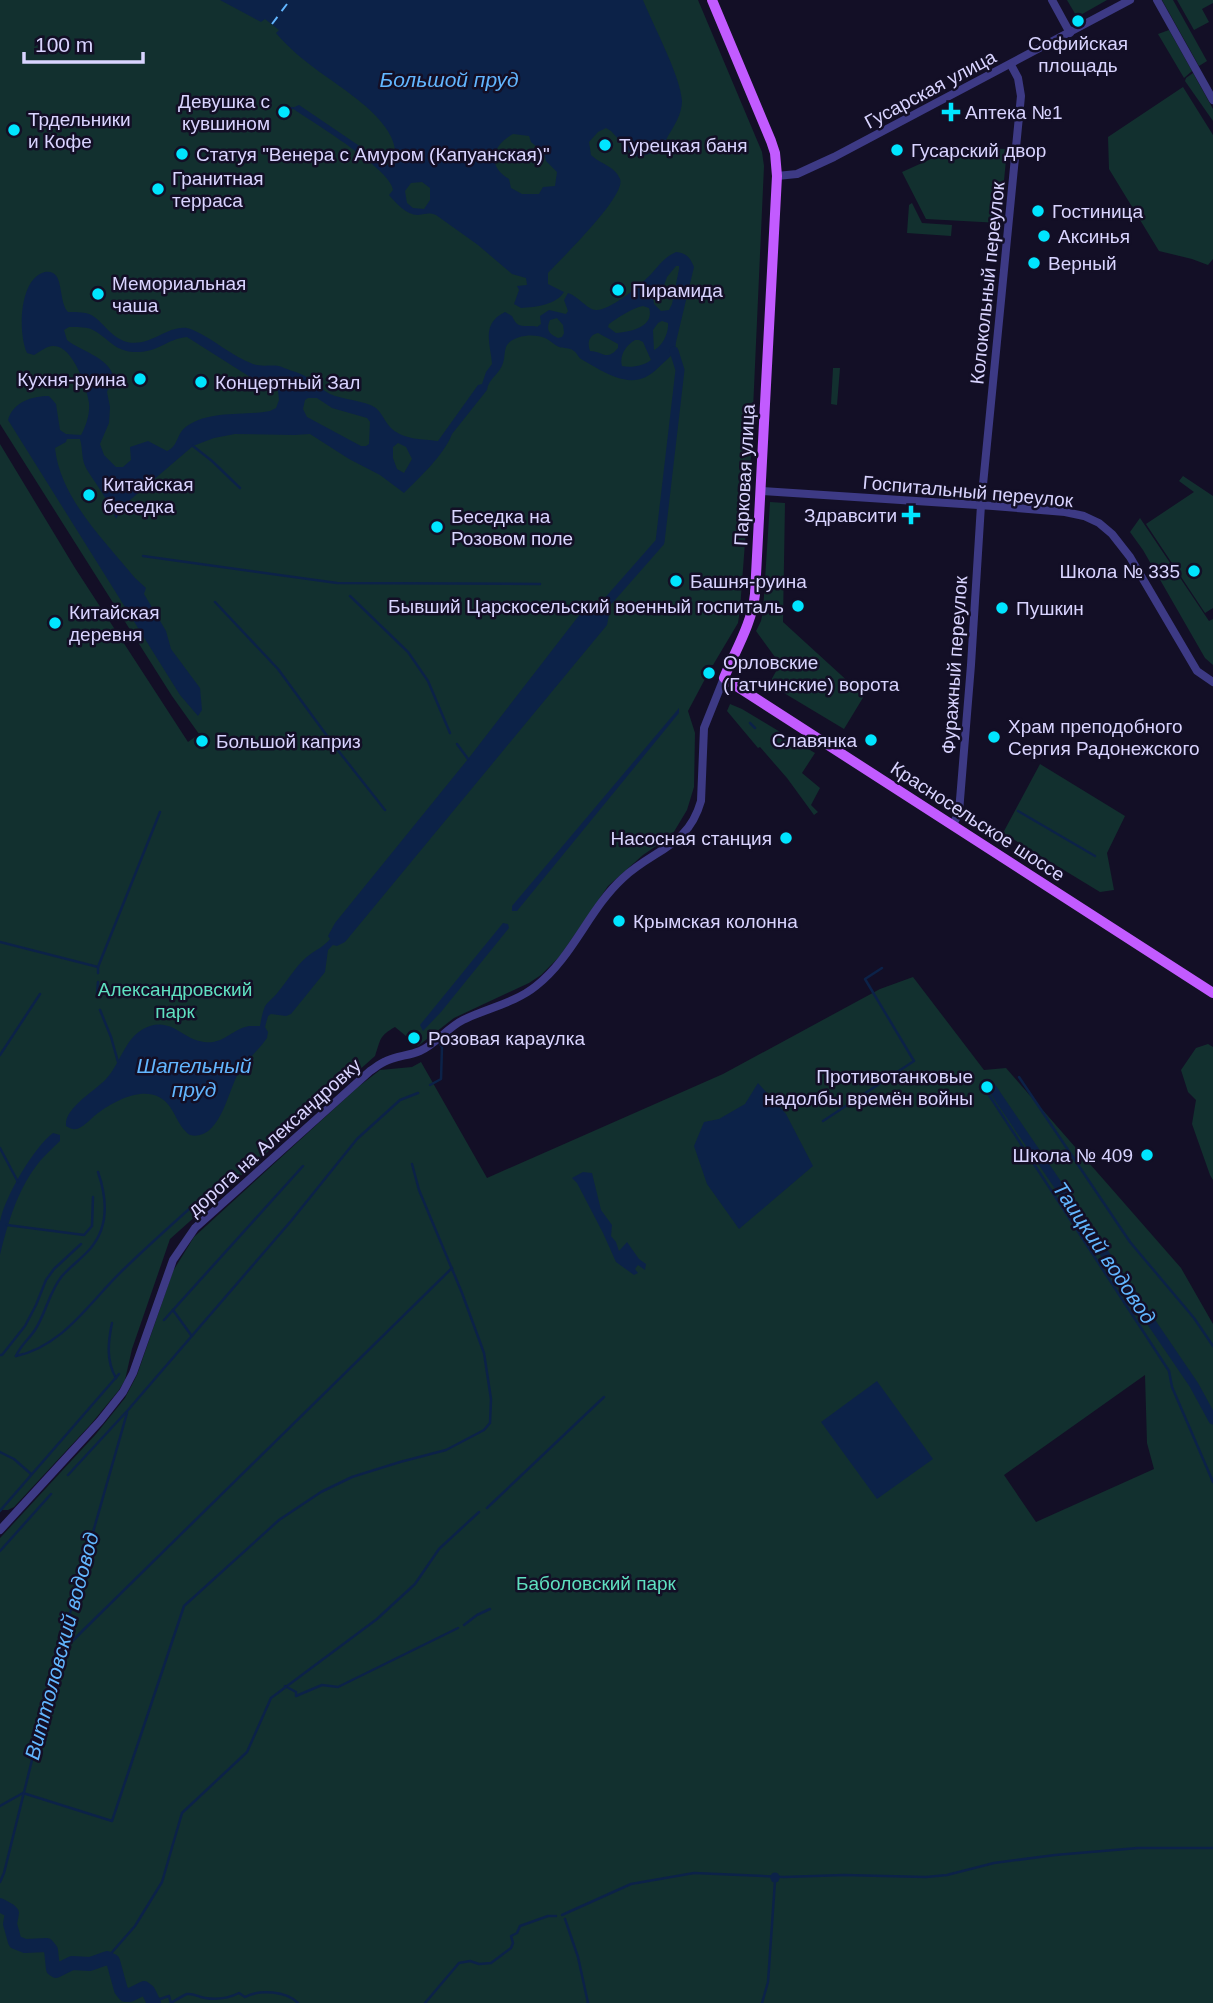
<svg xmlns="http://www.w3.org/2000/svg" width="1213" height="2003" viewBox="0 0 1213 2003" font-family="Arial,sans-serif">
	<rect width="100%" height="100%" fill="#130f26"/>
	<g fill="#12302f" fill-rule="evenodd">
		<path d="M0 0H698L762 152 764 166 750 476 740 609 738 623 713 665H711L703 678 705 679 688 711 695 733 694 787 687 810 672 835 643 855 608 886 560 956 541 975 529 983 454 1018 418 1046 395 1027C379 1036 381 1039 375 1056L170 1239 132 1349 125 1380 119 1390 91 1424 14 1507 8 1510H0V444L75 568 188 742 199 734 172 696 0 424Z"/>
		<polygon points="1067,0 1107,0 1077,17"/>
		<polygon points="1162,0 1173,0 1207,61 1199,66"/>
		<polygon points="1177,0 1213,0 1213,3 1202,9 1209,22 1194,30"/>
		<polygon points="1169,30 1192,71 1184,78 1158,34"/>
		<polygon points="1193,73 1213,109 1213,121 1185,81 1186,78"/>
		<polygon points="1183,87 1213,135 1213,259 1208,265 1192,259 1159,251 1109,169 1108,137"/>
		<polygon points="972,148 1007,149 1000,223 926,219 902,172 953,149 956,157 971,156"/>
		<polygon points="912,203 922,223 952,225 951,236 907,233 909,205"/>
		<polygon points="833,368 840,368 837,405 831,404"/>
		<polygon points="1183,476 1213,496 1213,608 1205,613 1146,524 1194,492 1179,481"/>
		<polygon points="770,502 785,503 783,622 864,696 844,729 769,684 780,664 756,631 761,621 763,611"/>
		<polygon points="1140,518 1209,621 1213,619 1213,665 1205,658 1143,550 1130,532"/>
		<polygon points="730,704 742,709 815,753 802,773 820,788 811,805 818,812 814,815 787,778 760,747 758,748 727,711"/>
		<polygon points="1040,764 1125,816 1107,853 1114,890 1100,892 1003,833"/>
		<path d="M913 977 984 1070 1006 1068 1181 1268 1213 1324V2003H0V1538L96 1434 125 1398 137 1375 173 1271 194 1237 358 1087 380 1070 412 1067 421 1062 487 1178 723 1074 880 989ZM1145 1375 1147 1443 1154 1469 1036 1522 1004 1475Z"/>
		<polygon points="1208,1044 1213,1047 1213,1180 1210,1175 1192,1124 1196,1100 1188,1092 1181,1070 1196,1048"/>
	</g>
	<g fill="#0c2248" fill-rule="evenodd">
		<path d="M220 0H643C653 25 681 77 682 101 682 114 674 126 668 136 663 149 647 158 634 156L611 131 606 128 598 132 589 142 591 155C600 164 615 166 620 179 627 195 561 259 548 273V284L564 292C556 305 536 307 521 308L514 304 519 290 517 286 527 285 526 278 512 274 478 245 436 215C428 212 426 214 418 215 406 215 396 203 389 195L393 190C391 169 312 122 292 108L299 105 383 162 390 166H393C409 127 342 89 317 70 302 59 288 47 276 33L279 30 265 19 261 22ZM513 134 529 136 531 142 544 153 546 161 557 172 555 186 543 187 539 194H522L511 188 509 179C486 165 492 146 513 134ZM422 182 430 188V200L424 209 413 208 407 203 405 191 411 183Z"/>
		<path d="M676 252C686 253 690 257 694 267L676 342C676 354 666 360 659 367 640 387 621 381 600 370 594 366 587 363 581 359 578 357 577 353 574 351 569 347 564 349 559 347 554 345 550 340 545 338 535 333 511 335 506 347 504 352 505 358 503 363 500 374 488 379 487 390L452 434C444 455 420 477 404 493L380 475 349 459 310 434 294 435 235 434 214 438 193 446 123 506 116 519C109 500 96 485 86 468 81 458 83 449 80 439H67L66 442 55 448C60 498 105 541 135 578L146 588 144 594 166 631 171 649 200 688 202 710 198 716 180 695 8 420C13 402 32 396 49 396L56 404 60 430 66 434 81 435C86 426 90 414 89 403 87 388 73 345 53 346 46 346 40 352 34 355L27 353C18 334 19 282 42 273 45 272 49 271 53 273 63 278 59 302 68 312 74 312 83 312 89 314 102 319 109 337 127 342 153 348 171 320 193 330 214 339 231 356 253 364 263 368 276 363 284 368 292 371 301 373 308 378 316 382 322 390 330 394 343 400 364 400 376 408 382 413 386 424 392 429 405 440 422 439 438 441L478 385 482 384 486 372 492 364C491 345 480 324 505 312L512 316C517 327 520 326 532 326 540 326 534 329 541 324L540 316 549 310 566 314 568 311 564 300 568 293C578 296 588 310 596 310 609 311 638 287 647 278 657 269 662 258 676 252ZM676 266H679V269L672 304 669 310 661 311 654 304 653 298 662 291 667 277ZM643 306 649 308C655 327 630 332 616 333L608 327 609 324C619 317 632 308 643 306ZM557 318 563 325 564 333 562 337 558 338C548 333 546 330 550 320ZM662 321 668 323C669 332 663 346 654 350L653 330 658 323ZM69 327C75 327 85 327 91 329 107 336 113 351 134 352 159 353 166 339 187 337L250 377 273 385 278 391 279 400 276 408 270 411C243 416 210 410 187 426 176 433 179 446 167 451L148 441 130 447 131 460 123 467H116L104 455 100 444 109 423 110 407 107 392 113 375C106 356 82 352 67 340L64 330ZM598 333 618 344V348C606 362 603 351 590 351 587 343 589 335 598 333ZM635 340H639L643 342 651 360C644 366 631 368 622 366 619 356 626 345 635 340ZM308 398H317L332 408 367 418 370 422 369 444 366 446H361L307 417 303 409 305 400ZM398 443 406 447 412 459 404 473 397 469 393 458V447Z"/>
		<path d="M596 602 610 610 607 625 345 942 337 946 333 945 328 950 325 972 291 1014 286 1016 271 1014 268 1016 265 1027 268 1032 267 1038C259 1050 247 1059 239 1072 228 1090 220 1142 190 1135 176 1126 175 1105 159 1097 140 1087 113 1102 98 1113 92 1117 87 1124 81 1127 75 1131 71 1129 66 1126 64 1108 94 1092 106 1079 122 1062 125 1034 150 1026 173 1019 182 1039 204 1042 223 1045 232 1029 249 1026 252 1026 256 1026 260 1026 261 1021 262 1014 264 1009 266 1002 274 998 278 992 289 979 298 962 312 953 318 949 324 946 330 939L328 936 335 923 468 759 584 609Z"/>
		<polygon points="679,708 679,713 517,911 512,911 512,906"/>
		<polygon points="503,923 508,924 509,928 441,1012 423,1031 420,1025"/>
		<polygon points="758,1083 786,1114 813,1166 739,1229 707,1184 694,1146 704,1122 719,1119 745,1104"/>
		<path d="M53 1133 60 1135V1141C53 1148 46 1154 40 1161 18 1188 8 1222 0 1255 0 1244 0 1232 0 1222 4 1198 34 1147 53 1133Z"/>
		<polygon points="583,1172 592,1173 601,1210 612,1225 611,1236 616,1242 619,1251 627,1242 639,1259 646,1264 645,1270 638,1265 635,1269 638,1273 634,1275 616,1262 603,1233 577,1183 572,1178"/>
		<polygon points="877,1381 933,1459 877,1499 821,1422"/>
	</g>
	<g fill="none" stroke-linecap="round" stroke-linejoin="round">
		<g stroke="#0c2248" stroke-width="2.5">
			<polyline points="284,112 292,108"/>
			<polyline points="193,446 212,461 240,488"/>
			<polyline points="143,556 337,583 540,584"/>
			<polyline points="350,596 408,652 428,681 450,733"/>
			<polyline points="215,602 278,669 333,744 385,810"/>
			<polyline points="750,723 755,728"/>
			<polyline points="457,744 468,759"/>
			<polyline points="1018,811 1095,856"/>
			<polyline points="0,942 98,967"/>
			<polyline points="98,973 98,967 160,812"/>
			<polyline points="97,994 98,982"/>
			<polyline points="100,1010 111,1037 118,1062"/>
			<polyline points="0,1055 40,994"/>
			<polyline points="1019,1077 1130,1242 1194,1318 1213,1346"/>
			<polyline points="430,1085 441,1079 442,1047 440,1044"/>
			<polyline points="987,1092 1169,1371 1172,1387 1213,1482"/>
			<polyline points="823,1121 914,1061 865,979 882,968"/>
			<polyline points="0,1148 18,1182"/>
			<polyline points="7,1225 84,1235 92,1226 93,1197"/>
			<polyline points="173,1310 191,1335"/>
			<polyline points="164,1320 303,1166"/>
			<path d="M112 1323C108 1342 106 1361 116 1378"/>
			<polyline points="0,1355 2,1355 25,1326 36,1305 46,1280 54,1269 81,1244"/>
			<path d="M16 1356C64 1346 90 1301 124 1269 159 1235 196 1203 232 1171"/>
			<path d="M16 1356C20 1346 29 1339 35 1330 46 1313 49 1292 62 1276 71 1266 81 1259 90 1249 109 1227 107 1198 98 1172"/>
			<polyline points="0,1452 14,1459 31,1474"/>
			<polyline points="68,1475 128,1410 291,1221 357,1139 400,1100 418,1093"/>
			<polyline points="487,1508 604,1397"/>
			<polyline points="0,1511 119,1374"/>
			<polyline points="0,1551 51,1494"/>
			<polyline points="464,1625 477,1615 490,1609"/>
			<polyline points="58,1655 452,1268"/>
			<polyline points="285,1686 296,1692 296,1696 322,1685 338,1687 458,1628"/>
			<polyline points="0,1806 23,1793 112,1821 184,1606 279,1520 321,1492 352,1477 400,1462 446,1450 484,1430 490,1423 491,1399 484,1353 462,1293 419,1190 412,1164"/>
			<polyline points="0,1882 4,1873 58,1655 127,1413"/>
			<polyline points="562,1915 631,1884 694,1873 784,1877 844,1875 926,1877 947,1875 994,1863 1055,1855 1138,1848 1213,1848"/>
			<polyline points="565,1919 578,1957 588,2003"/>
			<polyline points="107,1958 135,1926 162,1882 182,1813 247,1752 271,1698 377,1619 415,1584 439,1549 479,1512"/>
			<path d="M154 2001 169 1996 171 2003C176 2000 182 1996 187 1994 194 1993 198 1997 205 1998 217 2000 227 1999 239 1993L245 1997C260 1989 286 1991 298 2003"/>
			<polyline points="425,2003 459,1963 470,1961 479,1964 491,1963 511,1948 513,1943 511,1936 517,1933 520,1926 548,1916 556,1916"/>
			<polyline points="762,2003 768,1982 775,1881"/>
		</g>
		<g stroke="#0c2248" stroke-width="9">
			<polyline points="609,600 660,542 680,370 674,351"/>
			<polyline points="992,1088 1194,1385 1213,1420"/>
			<polyline points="775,1877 775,1878"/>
		</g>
		<polyline stroke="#0c2248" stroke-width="14" points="0,1905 9,1910 12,1913 10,1924 15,1942 25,1946 47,1945 51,1950 53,1969 56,1971 72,1963 90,1964 107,1958 113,1961 121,1990 125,1995 130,1995 144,1988 148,1991 154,2003"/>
		<polyline stroke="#62b6ff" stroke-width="2" stroke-dasharray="9 7" stroke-linecap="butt" points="272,24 290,0"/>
		<g stroke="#3d3a85" stroke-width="8">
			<polyline points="1052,0 1070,33"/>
			<polyline points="1157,0 1213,100"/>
			<polyline points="777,176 797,174 834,157 1130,0"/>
			<polyline points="762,491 993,506 1065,512 1084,516 1099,523 1112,534 1130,557 1197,671 1213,682"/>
			<polyline points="953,825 959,812 971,665 981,505 1021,96 1018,78 1011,65"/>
			<path d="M0 1530 100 1421 123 1392 133 1373 173 1260 195 1228 370 1071C375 1068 379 1064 384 1062 395 1056 408 1056 420 1051 436 1044 447 1028 463 1020 487 1008 515 1003 536 986 573 957 589 909 623 878 654 849 688 847 701 801L704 728 724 678"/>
		</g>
		<path stroke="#c25bff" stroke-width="10" d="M712 0 771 141 775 153 777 176 755 594C752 624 735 651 724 678L1213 993"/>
	</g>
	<g fill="#00e5ff" stroke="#130f26" stroke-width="2.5">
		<circle cx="1078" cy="21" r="7"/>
		<circle cx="284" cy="112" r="7"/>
		<path d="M947.5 101.5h7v7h7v7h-7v7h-7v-7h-7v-7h7z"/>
		<circle cx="14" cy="130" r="7"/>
		<circle cx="605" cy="145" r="7"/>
		<circle cx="897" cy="150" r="7"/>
		<circle cx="182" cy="154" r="7"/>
		<circle cx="158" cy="189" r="7"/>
		<circle cx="1038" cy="211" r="7"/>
		<circle cx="1044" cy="236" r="7"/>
		<circle cx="1034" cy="263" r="7"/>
		<circle cx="618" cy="290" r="7"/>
		<circle cx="98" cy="294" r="7"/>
		<circle cx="140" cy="379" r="7"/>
		<circle cx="201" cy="382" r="7"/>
		<circle cx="89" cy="495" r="7"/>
		<path d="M907.5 504.5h7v7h7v7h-7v7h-7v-7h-7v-7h7z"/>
		<circle cx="437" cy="527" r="7"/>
		<circle cx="1194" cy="571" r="7"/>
		<circle cx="676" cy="581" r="7"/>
		<circle cx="798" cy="606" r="7"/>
		<circle cx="1002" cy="608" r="7"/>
		<circle cx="55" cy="623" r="7"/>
		<circle cx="709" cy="673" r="7"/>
		<circle cx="994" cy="737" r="7"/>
		<circle cx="871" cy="740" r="7"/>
		<circle cx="202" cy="741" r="7"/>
		<circle cx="786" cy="838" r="7"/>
		<circle cx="619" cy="921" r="7"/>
		<circle cx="414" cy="1038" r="7"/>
		<circle cx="987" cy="1087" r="7"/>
		<circle cx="1147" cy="1155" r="7"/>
	</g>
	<g text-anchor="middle" stroke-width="5" stroke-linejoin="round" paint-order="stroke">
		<g font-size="19" fill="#d9d4ff" stroke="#130f26" text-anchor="start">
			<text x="1078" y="50" text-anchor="middle">Софийская<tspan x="1078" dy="22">площадь</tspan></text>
			<text x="270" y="108" text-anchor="end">Девушка с<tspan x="270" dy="22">кувшином</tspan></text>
			<text x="965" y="119">Аптека №1</text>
			<text x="28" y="126">Трдельники<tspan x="28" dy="22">и Кофе</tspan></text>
			<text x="619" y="152">Турецкая баня</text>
			<text x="911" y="157">Гусарский двор</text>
			<text x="196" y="161">Статуя "Венера с Амуром (Капуанская)"</text>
			<text x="172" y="185">Гранитная<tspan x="172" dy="22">терраса</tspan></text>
			<text x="1052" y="218">Гостиница</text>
			<text x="1058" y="243">Аксинья</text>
			<text x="1048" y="270">Верный</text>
			<text x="112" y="290">Мемориальная<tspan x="112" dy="22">чаша</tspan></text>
			<text x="632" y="297">Пирамида</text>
			<text x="126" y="386" text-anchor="end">Кухня-руина</text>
			<text x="215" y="389">Концертный Зал</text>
			<text x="103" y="491">Китайская<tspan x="103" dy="22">беседка</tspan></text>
			<text x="897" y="522" text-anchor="end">Здравсити</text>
			<text x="451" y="523">Беседка на<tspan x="451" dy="22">Розовом поле</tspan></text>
			<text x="1180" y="578" text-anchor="end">Школа № 335</text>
			<text x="690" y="588">Башня-руина</text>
			<text x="784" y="613" text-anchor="end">Бывший Царскосельский военный госпиталь</text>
			<text x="1016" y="615">Пушкин</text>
			<text x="69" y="619">Китайская<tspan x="69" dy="22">деревня</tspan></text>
			<text x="723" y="669">Орловские<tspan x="723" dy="22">(Гатчинские) ворота</tspan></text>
			<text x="1008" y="733">Храм преподобного<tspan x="1008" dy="22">Сергия Радонежского</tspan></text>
			<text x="857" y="747" text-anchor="end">Славянка</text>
			<text x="216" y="748">Большой каприз</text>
			<text x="772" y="845" text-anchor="end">Насосная станция</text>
			<text x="633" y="928">Крымская колонна</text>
			<text x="428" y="1045">Розовая караулка</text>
			<text x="973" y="1083" text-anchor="end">Противотанковые<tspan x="973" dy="22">надолбы времён войны</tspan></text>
			<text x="1133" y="1162" text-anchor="end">Школа № 409</text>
		</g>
		<g font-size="19" fill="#d9d4ff" stroke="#130f26">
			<text transform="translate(930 89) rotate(-28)" y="7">Гусарская улица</text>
			<text transform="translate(987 283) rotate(-84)" y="7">Колокольный переулок</text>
			<text transform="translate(744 475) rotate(-87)" y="7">Парковая улица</text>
			<text transform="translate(968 491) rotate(5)" y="7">Госпитальный переулок</text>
			<text transform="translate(954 665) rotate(-86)" y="7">Фуражный переулок</text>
			<text transform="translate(978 821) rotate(33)" y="7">Красносельское шоссе</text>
			<text transform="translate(274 1137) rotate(-42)" y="7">дорога на Александровку</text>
		</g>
		<g font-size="19" fill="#5fe0c0" stroke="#130f26">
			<text x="175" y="996">Александровский<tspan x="175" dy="22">парк</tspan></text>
			<text x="596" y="1590">Баболовский парк</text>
		</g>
		<g font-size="21" font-style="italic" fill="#62b6ff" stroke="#130f26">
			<text x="449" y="87">Большой пруд</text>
			<text x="194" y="1073">Шапельный<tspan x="194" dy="24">пруд</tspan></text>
			<text transform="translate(1104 1253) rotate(56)" y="7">Таицкий водовод</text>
			<text transform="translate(62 1646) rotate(-75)" y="7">Виттоловский водовод</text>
		</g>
	</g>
	<path d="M24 52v10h119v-10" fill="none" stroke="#d9d4ff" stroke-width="3.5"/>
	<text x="35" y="52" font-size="21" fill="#d9d4ff" stroke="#130f26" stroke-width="5" paint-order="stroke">100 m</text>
</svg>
